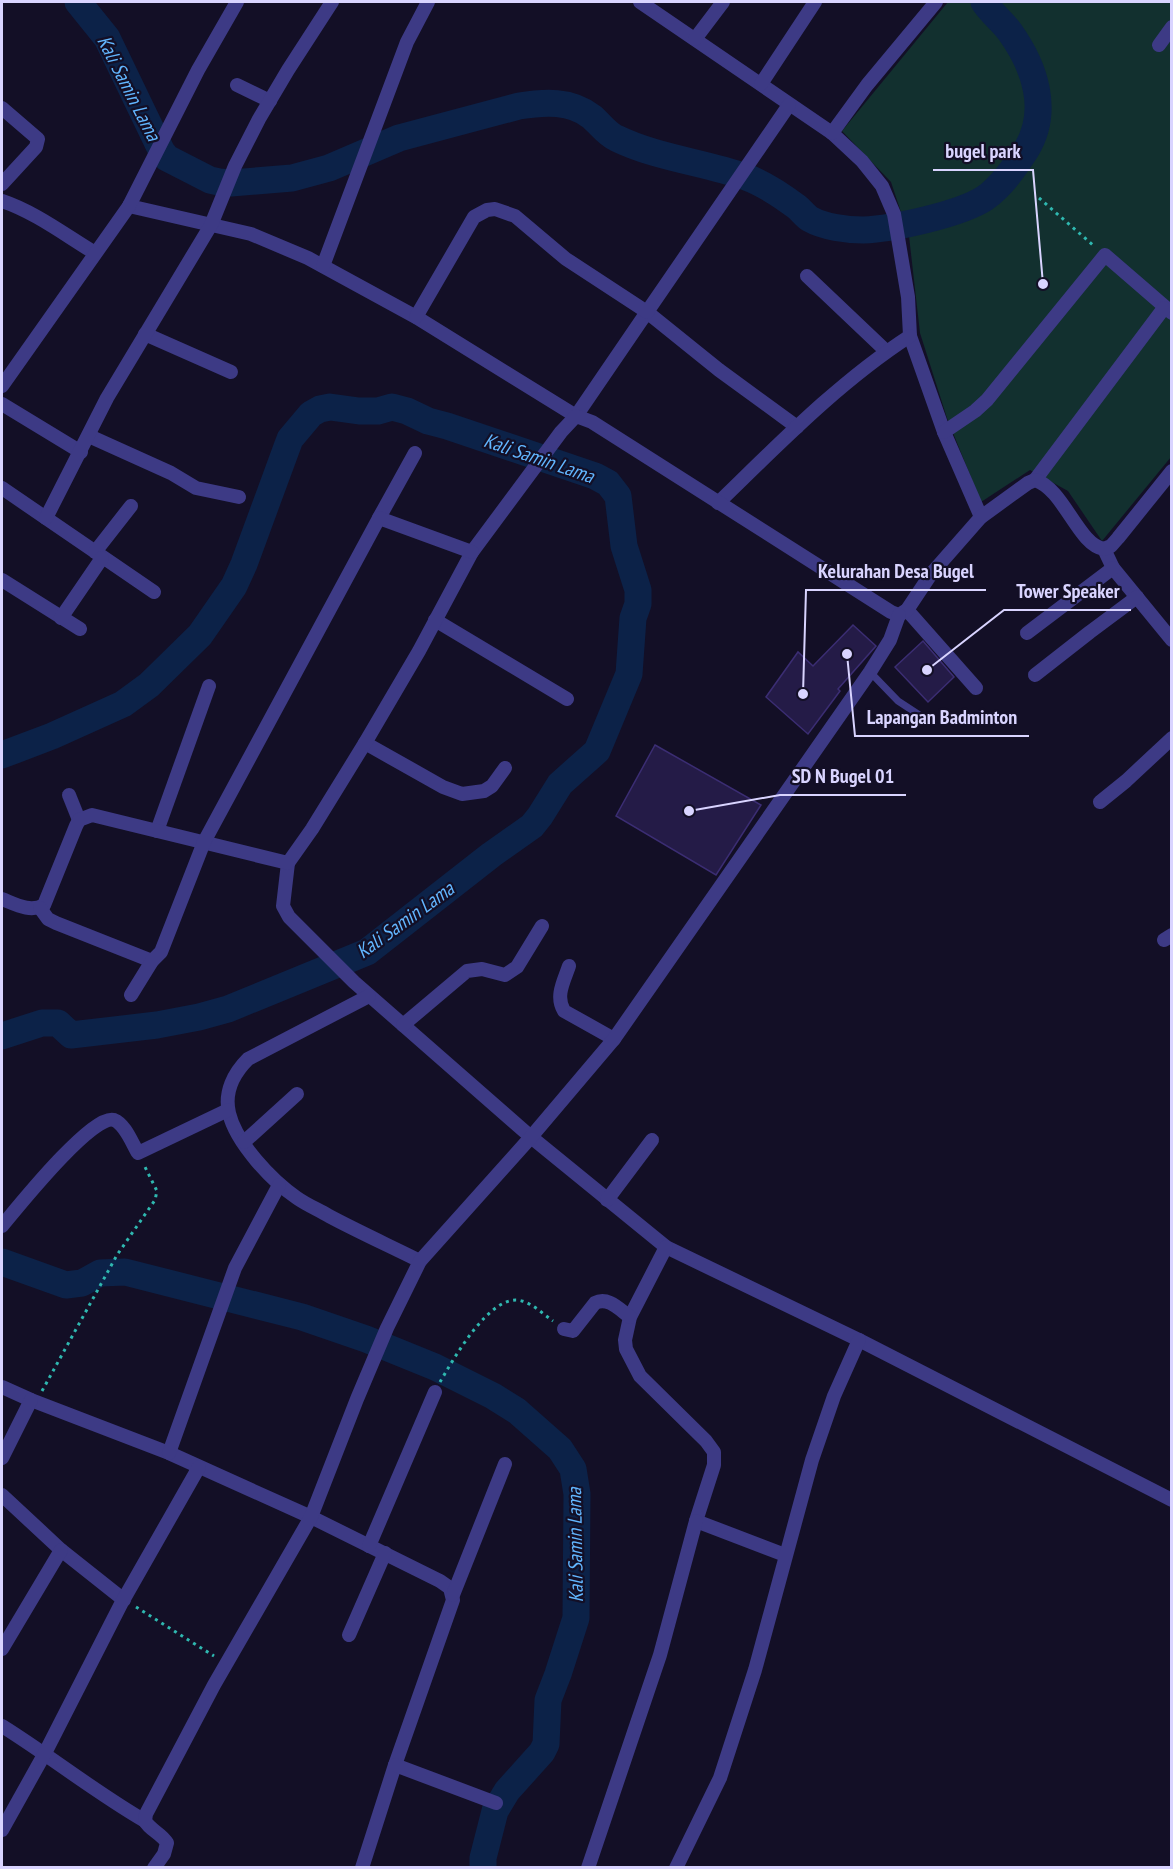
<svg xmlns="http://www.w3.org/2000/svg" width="1173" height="1869" viewBox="0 0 1173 1869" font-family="'PT Sans Narrow',sans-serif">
	<rect width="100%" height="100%" fill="#130f26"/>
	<polygon fill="#12302f" points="948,2 1171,2 1171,457 1102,541 1068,491 1030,470 981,502 947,418 920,333 909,236 891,182 842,131"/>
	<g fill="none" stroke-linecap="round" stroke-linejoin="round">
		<g stroke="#0c2248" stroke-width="27">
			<path d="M78 2 107 38 162 152 167 158 210 180 219 182 231 183 292 178 329 168 399 138 519 106C544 102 571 100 592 117 600 124 607 134 616 138 657 158 703 162 746 177 765 184 781 195 797 207 801 210 805 216 810 219 824 227 847 230 863 230 893 229 961 214 985 198 1002 186 1015 167 1026 150 1050 111 1035 67 1010 32 1002 21 991 13 984 2"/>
			<polyline points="2,755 52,736 123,704 149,685 200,635 234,586 244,564 287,447 290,439 311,414 320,409 330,407 359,411 378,411 392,407 407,411 428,421 447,426 595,476 608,483 618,496 624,546 638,590 638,604 633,618 629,674 597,751 560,784 540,816 532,826 491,855 367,952 228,1009 199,1017 157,1025 71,1035 58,1023 42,1023 2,1036"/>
			<polyline points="2,1262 66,1285 82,1283 100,1273 125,1272 302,1317 366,1339 435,1367 493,1396 517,1411 560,1449 573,1469 577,1494 576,1618 558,1674 548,1700 546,1744 542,1752 507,1791 495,1811 483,1858 483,1868"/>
		</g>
	</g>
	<g fill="#241b47" stroke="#3b2d73" stroke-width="1.5">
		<polygon points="853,625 876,646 838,689 840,691 808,734 766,697 798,652 813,666"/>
		<polygon points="923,641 954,677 928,702 895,667"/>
		<polygon points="655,745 761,805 716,875 616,816"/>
	</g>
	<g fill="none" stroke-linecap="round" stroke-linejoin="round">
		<g stroke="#2fb8b0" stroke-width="3" stroke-dasharray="3 4.5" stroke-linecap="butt">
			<polyline points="1039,198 1094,246"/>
			<path d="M440 1382C453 1360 491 1291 522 1301 533 1304 543 1314 553 1321"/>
			<polyline points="42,1391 117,1255 155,1200 157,1191 144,1165"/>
			<polyline points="136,1607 214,1656"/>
		</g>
		<polyline stroke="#3d3a85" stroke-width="7" points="870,672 898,701 927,720"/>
		<g stroke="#3d3a85" stroke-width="14">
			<polyline points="640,2 832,133 862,161 882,186 894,214 908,297 910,336 944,432 981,517"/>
			<polyline points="695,39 723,2"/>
			<polyline points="1159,45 1172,27"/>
			<polyline points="761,84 815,2"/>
			<polyline points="237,85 270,101"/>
			<polyline points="2,108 38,139 36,147 2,184"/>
			<polyline points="832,133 867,85 936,2"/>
			<path d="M2 201C35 212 65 235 95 253"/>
			<polyline points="129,206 251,234 308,258 416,317 576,416 647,312 719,370 797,427"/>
			<polyline points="323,266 407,42 428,2"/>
			<polyline points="807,276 886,351"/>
			<polyline points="416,317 474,217 487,210 495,209 515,216 566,259 647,312 789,105"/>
			<polyline points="145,334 231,372"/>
			<polyline points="2,386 129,206 198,70 237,2"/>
			<polyline points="2,404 81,452"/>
			<polyline points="944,432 975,411 987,400 1105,255 1172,313"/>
			<polyline points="89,436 171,473 196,488 239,497"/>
			<polyline points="1035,480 1164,308"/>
			<polyline points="2,488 154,592"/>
			<path d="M718 503C779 444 839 382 910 336"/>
			<polyline points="46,518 107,398 211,225 235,166 259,119 288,70 332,2"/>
			<polyline points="379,518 415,453"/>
			<polyline points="1104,549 1113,568 1172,640"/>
			<polyline points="95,552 131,506"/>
			<polyline points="2,580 80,629"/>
			<polyline points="907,610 976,688"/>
			<polyline points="61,618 102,558"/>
			<polyline points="435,620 567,699"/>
			<polyline points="1027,633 1113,568"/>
			<polyline points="1035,675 1090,632 1137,597"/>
			<polyline points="365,743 443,787 462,794 484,791 492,786 505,768"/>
			<polyline points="69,795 79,820"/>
			<polyline points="1100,802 1126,781 1172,738"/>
			<polyline points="157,831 209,686"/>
			<polyline points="288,863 283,906 289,917 354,982 531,1137 666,1247 859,1340 1172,1500"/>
			<path d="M2 899C15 904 30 913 44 905L76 826 79 820 92 815 288 863 312 829 365 743 419 651 472 552 561 432 576 416 592 422 891 612 899 615 907 610 931 574 981 517 1028 483 1035 480C1064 489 1078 545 1104 549L1111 546 1118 538 1172 471"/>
			<polyline points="40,908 48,919 56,923 152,961"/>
			<polyline points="1164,940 1172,935"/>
			<path d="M569 966C564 981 555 996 564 1011L614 1039"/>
			<polyline points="131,995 152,961 161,952 204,842 379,518 472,552"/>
			<path d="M369 996 248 1059C234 1073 224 1092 229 1113 236 1143 272 1181 297 1198 307 1205 319 1210 329 1216 359 1232 390 1246 420 1261"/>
			<polyline points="403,1025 467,971 482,969 505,975 517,967 542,926"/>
			<polyline points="244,1142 297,1094"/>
			<polyline points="607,1200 652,1140"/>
			<path d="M2 1226C17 1208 93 1113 114 1120 125 1124 132 1143 138 1153L228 1110"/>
			<polyline points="666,1247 630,1317 625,1340 626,1349 640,1376 706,1441 714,1452 714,1465 696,1521 785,1555"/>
			<path d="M564 1329 573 1331 595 1303C608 1296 620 1310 630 1317"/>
			<polyline points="2,1387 31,1400 169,1453 311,1517 440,1581 450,1588 453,1600 395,1765 362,1868"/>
			<polyline points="169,1453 235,1268 279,1185"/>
			<polyline points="2,1458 31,1400"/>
			<polyline points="2,1495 61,1550 124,1600"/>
			<polyline points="369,1546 435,1392"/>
			<polyline points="453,1595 505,1464"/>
			<polyline points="349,1635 385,1553"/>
			<polyline points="2,1649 61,1550"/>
			<path d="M2 1726C50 1756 95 1792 145 1821"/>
			<polyline points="395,1765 496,1803"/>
			<polyline points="2,1830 45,1753 121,1604 199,1467"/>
			<path d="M154 1868 164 1854 167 1843C162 1834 150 1830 145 1821L146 1814 214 1685 311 1517 357 1399 387 1328 420 1261 531 1137 614 1039 870 672 890 640 899 615"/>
			<polyline points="588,1868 660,1655 696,1521"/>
			<polyline points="676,1868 720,1778 755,1670 812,1460 834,1396 859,1340"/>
		</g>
	</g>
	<g text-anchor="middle" stroke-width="4.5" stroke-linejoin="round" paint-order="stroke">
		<g font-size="20" font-style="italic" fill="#62b6ff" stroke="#130f26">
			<text transform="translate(129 88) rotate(63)" y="7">Kali Samin Lama</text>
			<text transform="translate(539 458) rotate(19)" y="7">Kali Samin Lama</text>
			<text transform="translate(405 920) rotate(-36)" y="7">Kali Samin Lama</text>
			<text transform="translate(575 1545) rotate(-91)" y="7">Kali Samin Lama</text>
		</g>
	</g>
	<path fill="none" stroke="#d9d4ff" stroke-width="2" d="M1043 284L1033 170H933M803 694L806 590H986M927 670L1004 610H1131M847 654L855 736H1029M689 811L780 795H906"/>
	<g fill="#d9d4ff" stroke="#130f26" stroke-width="2">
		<circle cx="1043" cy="284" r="6"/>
		<circle cx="803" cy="694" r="6"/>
		<circle cx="927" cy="670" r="6"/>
		<circle cx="847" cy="654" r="6"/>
		<circle cx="689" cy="811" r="6"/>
	</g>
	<g font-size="20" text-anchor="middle" font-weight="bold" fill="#d9d4ff" stroke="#130f26" stroke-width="4.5" stroke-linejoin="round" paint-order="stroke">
		<text x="983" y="158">bugel park</text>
		<text x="896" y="578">Kelurahan Desa Bugel</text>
		<text x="1068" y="598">Tower Speaker</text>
		<text x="942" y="724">Lapangan Badminton</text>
		<text x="843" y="783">SD N Bugel 01</text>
	</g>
	<rect width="1173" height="1869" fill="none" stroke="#d9d4ff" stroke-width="6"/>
</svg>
